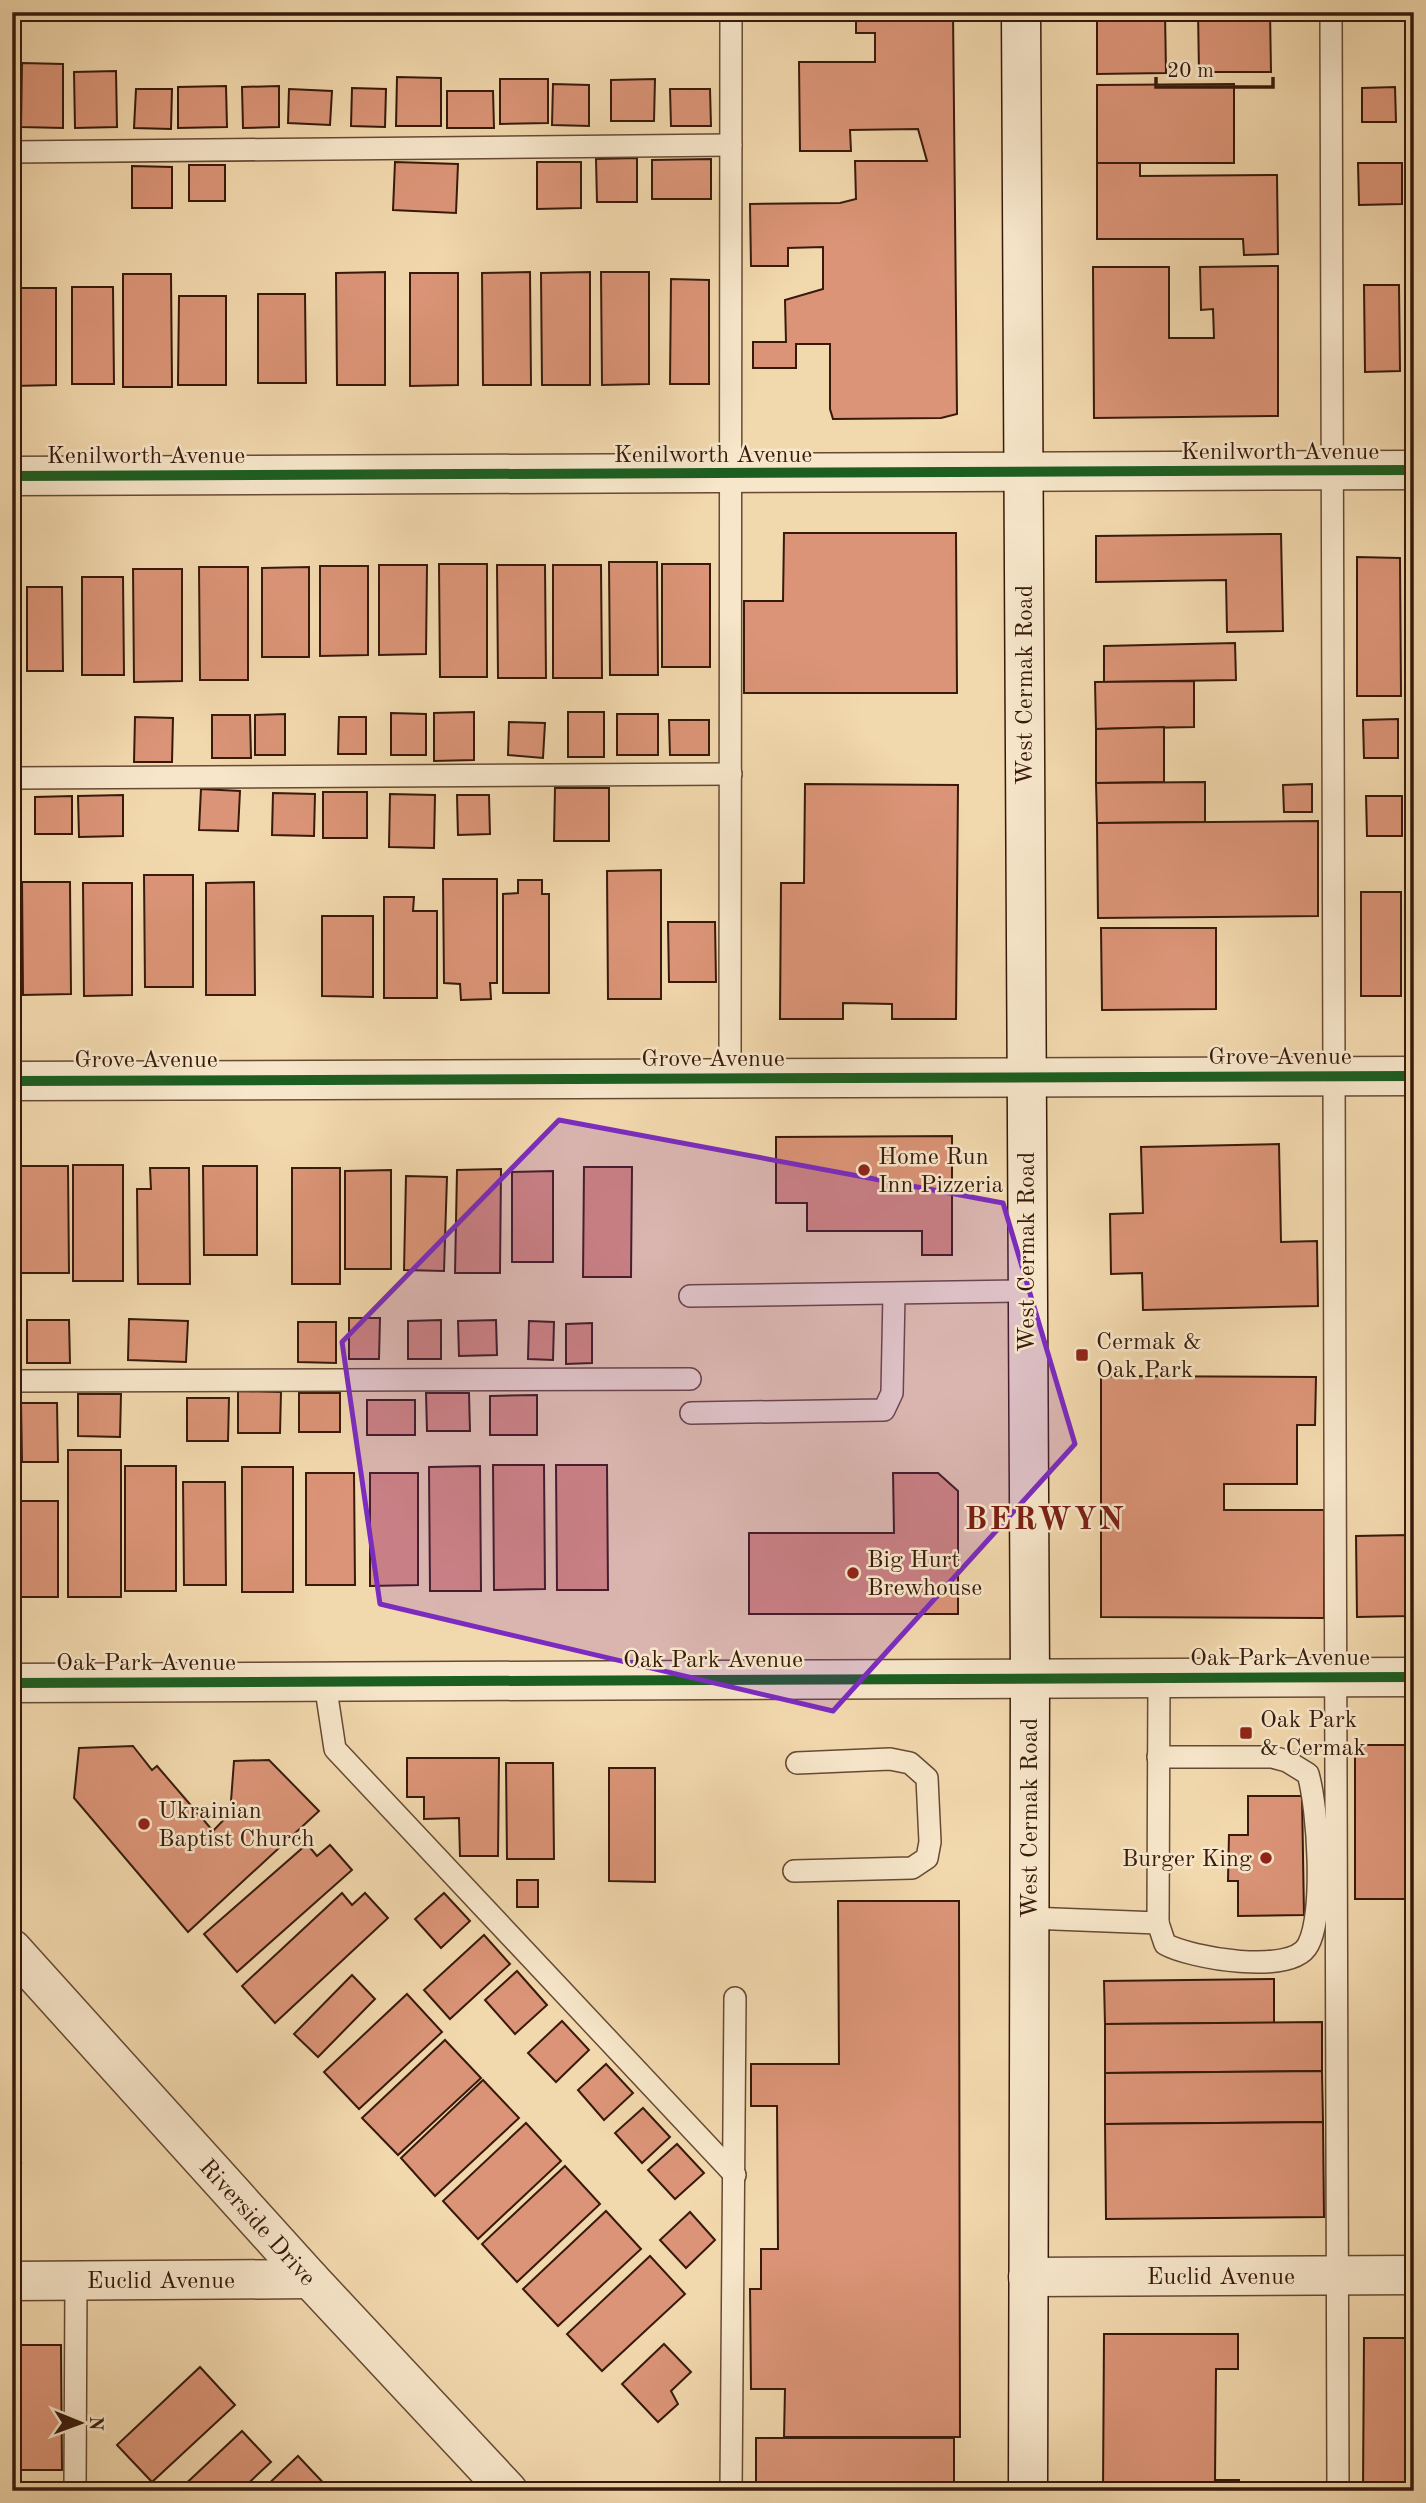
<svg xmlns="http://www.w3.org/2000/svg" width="1426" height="2503" viewBox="0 0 1426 2503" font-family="'Old Standard TT',serif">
	<rect width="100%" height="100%" fill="#f2d8ad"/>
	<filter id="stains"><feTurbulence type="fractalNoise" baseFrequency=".00286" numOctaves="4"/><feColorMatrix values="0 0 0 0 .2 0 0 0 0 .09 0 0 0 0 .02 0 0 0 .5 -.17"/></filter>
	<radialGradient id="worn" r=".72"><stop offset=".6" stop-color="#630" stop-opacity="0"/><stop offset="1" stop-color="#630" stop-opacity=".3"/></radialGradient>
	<g fill="#c0bd85" stroke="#7c6c48" stroke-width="2">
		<polygon points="1407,12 1414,12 1414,386 1409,386"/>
		<polygon points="1410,533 1414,533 1413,1048"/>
	</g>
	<g fill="#db9477" stroke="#371a0b" stroke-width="2">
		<rect x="666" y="12" width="38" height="6"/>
		<polygon points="856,12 953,12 957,414 941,418 833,419 830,409 830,344 796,344 796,368 753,368 753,342 786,342 785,300 823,289 823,247 788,248 788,266 751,266 750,204 840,203 856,199 855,161 927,161 918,129 850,130 851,151 800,151 799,62 875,62 875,33 856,33"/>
		<polygon points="1097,12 1165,12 1166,73 1097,74"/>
		<polygon points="1198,12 1270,12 1271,72 1199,72"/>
		<rect x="1352" y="12" width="49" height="5"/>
		<polygon points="22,63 63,64 63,128 21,127"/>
		<polygon points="116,71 117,127 75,128 74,72"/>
		<polygon points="397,77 441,78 441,126 396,126"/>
		<polygon points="500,79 548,79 548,123 500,124"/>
		<polygon points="655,79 654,121 611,121 611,80"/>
		<polygon points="553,84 589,85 589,126 552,125"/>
		<polygon points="1234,84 1234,163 1097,163 1097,85"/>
		<polygon points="226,86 227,127 178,128 178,87"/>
		<polygon points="279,86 279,127 243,128 242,87"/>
		<polygon points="1395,87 1396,122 1362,122 1362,88"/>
		<polygon points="352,88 386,89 385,127 351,126"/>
		<polygon points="136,89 172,89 171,129 134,128"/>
		<polygon points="289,89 332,91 330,125 288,123"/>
		<polygon points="670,89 710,89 711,126 671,126"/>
		<polygon points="447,91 493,91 494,128 447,128"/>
		<polygon points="637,158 637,202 597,202 596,159"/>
		<polygon points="711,159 711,199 652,199 652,160"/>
		<polygon points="395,162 458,164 456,213 393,210"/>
		<polygon points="537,162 581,162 581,208 537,209"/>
		<polygon points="1097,163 1140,163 1140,176 1277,175 1278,254 1244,255 1243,239 1097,239"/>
		<polygon points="1358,163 1402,163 1402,204 1359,205"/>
		<rect x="189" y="165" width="36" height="36"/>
		<polygon points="132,166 172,167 172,208 132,208"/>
		<polygon points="1278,266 1278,416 1094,418 1093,267 1169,267 1169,338 1214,338 1213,309 1201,310 1200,267"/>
		<polygon points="385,272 385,385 337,385 336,273"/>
		<polygon points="530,272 531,385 483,385 482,273"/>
		<polygon points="590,272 590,385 542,385 541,273"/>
		<polygon points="601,272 649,272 649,384 602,385"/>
		<polygon points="410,273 458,273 458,385 410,386"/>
		<polygon points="123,274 171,274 172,387 123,387"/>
		<polygon points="671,279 709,280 709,384 670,384"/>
		<polygon points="1364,285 1399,285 1400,371 1365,372"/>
		<polygon points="72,287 113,287 114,384 72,384"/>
		<polygon points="14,288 56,288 56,385 14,386"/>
		<polygon points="258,294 305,294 306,383 258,383"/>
		<polygon points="179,296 226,296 226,385 178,385"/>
		<polygon points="784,533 956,533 957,693 744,693 744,601 783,601"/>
		<polygon points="1281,534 1283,631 1227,632 1226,580 1096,582 1096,536"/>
		<polygon points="1357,557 1400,558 1401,696 1357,696"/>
		<polygon points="609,562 657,562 658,675 610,675"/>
		<polygon points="439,564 487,564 487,677 440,677"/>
		<rect x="662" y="564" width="48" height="103"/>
		<polygon points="379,565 427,565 426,654 379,655"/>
		<polygon points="497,565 545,565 546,678 498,678"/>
		<polygon points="553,565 601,565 602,678 553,678"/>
		<polygon points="320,566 368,566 368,655 320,656"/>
		<polygon points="199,567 248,567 248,680 200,680"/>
		<polygon points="309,567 309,657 262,657 262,568"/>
		<polygon points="133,569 182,569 182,681 134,682"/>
		<polygon points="82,577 123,577 124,675 82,675"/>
		<polygon points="27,587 62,587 63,671 27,671"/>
		<polygon points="1235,643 1236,680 1104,682 1104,646"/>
		<polygon points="1194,681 1194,727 1096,729 1095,682"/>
		<polygon points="474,712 474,760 434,761 434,713"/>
		<rect x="568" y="712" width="36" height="45"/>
		<polygon points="391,713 426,714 426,755 391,755"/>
		<polygon points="285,714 285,755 255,755 255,715"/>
		<rect x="617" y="714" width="41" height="41"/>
		<polygon points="212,715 250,715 251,758 212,758"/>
		<polygon points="135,717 173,718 172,762 134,762"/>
		<polygon points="339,717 366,717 366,754 338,754"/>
		<polygon points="1398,719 1398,758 1364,758 1363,720"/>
		<polygon points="669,720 709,720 709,755 670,755"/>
		<polygon points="509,722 545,723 543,758 508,755"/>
		<polygon points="1164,727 1164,782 1096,783 1096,729"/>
		<polygon points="1205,782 1205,822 1097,823 1096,783"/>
		<polygon points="805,784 958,785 956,1019 892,1019 892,1004 843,1003 843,1019 780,1019 781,883 804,883"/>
		<polygon points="1312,784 1312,812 1284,812 1283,785"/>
		<polygon points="555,788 609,788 609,841 554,841"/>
		<polygon points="201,789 240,791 238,831 199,830"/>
		<rect x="323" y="792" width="44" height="46"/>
		<polygon points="273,793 315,794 314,836 272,835"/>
		<polygon points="390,794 435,795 434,848 389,847"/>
		<polygon points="123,795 123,836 79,837 78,796"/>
		<polygon points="457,795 489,795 490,834 458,835"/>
		<polygon points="72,796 72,834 35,834 35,797"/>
		<polygon points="1366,796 1402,796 1402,836 1367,836"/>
		<polygon points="1318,821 1318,916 1098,918 1097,823"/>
		<polygon points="661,870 661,999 608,999 607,871"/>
		<polygon points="144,875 193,875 193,987 145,987"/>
		<polygon points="443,879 497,879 497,983 490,983 491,999 461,1000 460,984 444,983"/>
		<polygon points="518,880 542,880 542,894 549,894 549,993 503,993 503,894 518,893"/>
		<polygon points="22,882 70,882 71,994 23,995"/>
		<polygon points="254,882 255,995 206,995 206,883"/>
		<polygon points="83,883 132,883 132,995 84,996"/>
		<rect x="1361" y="892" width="40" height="104"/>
		<polygon points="384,897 414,897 413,911 437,911 437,998 384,998"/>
		<polygon points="322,916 373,916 373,997 322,996"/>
		<polygon points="668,922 715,922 716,982 669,982"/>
		<polygon points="1101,928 1216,928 1216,1009 1102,1010"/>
		<polygon points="952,1136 952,1255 922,1255 922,1231 807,1231 807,1203 776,1203 776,1137"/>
		<polygon points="1279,1144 1281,1242 1317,1241 1318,1306 1143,1310 1142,1273 1111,1274 1110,1214 1143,1213 1141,1147"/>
		<rect x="73" y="1165" width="50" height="116"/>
		<polygon points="20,1166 68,1166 69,1273 20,1273"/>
		<polygon points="203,1166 257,1166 257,1255 204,1255"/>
		<polygon points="12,1167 16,1167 14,1284 12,1284"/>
		<polygon points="584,1167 632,1167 631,1277 583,1277"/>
		<polygon points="150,1168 189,1168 190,1284 138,1284 137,1189 151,1189"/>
		<rect x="292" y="1168" width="48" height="116"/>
		<polygon points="501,1169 500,1273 455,1273 457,1170"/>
		<polygon points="391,1170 391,1269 345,1269 345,1171"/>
		<polygon points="553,1171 553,1262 512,1262 512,1172"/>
		<polygon points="406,1176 447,1177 444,1271 404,1270"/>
		<polygon points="349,1318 380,1318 379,1359 349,1359"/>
		<polygon points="129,1319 188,1321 186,1362 128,1360"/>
		<polygon points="27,1320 69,1320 70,1363 27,1363"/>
		<polygon points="441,1320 441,1359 408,1359 408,1321"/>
		<polygon points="496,1320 497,1355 459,1356 458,1321"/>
		<polygon points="529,1321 554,1322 553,1360 528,1359"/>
		<polygon points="298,1322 336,1322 336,1363 298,1362"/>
		<polygon points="592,1323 592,1363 566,1364 566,1324"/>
		<polygon points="12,1324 14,1325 13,1361 12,1361"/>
		<polygon points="1101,1376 1316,1377 1315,1425 1297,1425 1297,1484 1224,1484 1224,1510 1324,1510 1324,1618 1101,1617"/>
		<polygon points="238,1391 281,1392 280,1433 238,1433"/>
		<rect x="299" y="1393" width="41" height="39"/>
		<polygon points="426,1393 469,1393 470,1431 427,1431"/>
		<polygon points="78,1394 121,1394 120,1437 78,1436"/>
		<polygon points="537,1395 537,1435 490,1435 490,1396"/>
		<polygon points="187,1398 229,1398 228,1441 187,1441"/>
		<rect x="367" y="1400" width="48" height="35"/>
		<polygon points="21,1403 57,1403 58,1462 22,1462"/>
		<rect x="68" y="1450" width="53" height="147"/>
		<polygon points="493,1465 544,1465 545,1589 494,1590"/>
		<polygon points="556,1465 607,1465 608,1590 557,1590"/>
		<rect x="125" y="1466" width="51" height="125"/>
		<polygon points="480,1466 481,1591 430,1591 429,1467"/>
		<rect x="242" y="1467" width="51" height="125"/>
		<polygon points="306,1473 354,1473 355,1585 306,1585"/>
		<polygon points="370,1473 418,1473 418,1585 370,1586"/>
		<polygon points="893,1473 938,1473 958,1491 958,1614 749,1614 749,1533 894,1533"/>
		<polygon points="183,1482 225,1482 226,1585 184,1585"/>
		<rect x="19" y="1501" width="39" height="96"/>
		<polygon points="1408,1535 1409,1616 1357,1617 1356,1536"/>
		<rect x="1355" y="1745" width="54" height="154"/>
		<polygon points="133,1746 152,1770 157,1766 213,1831 236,1807 231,1801 234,1761 269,1760 319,1811 188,1932 74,1798 79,1748"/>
		<polygon points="407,1758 499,1758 498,1856 460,1856 459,1818 424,1819 424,1797 407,1797"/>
		<polygon points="506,1763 553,1763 554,1859 507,1859"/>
		<polygon points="609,1768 655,1768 655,1882 609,1881"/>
		<polygon points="1248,1796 1302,1796 1304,1915 1238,1916 1238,1881 1228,1881 1229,1835 1248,1835"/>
		<polygon points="307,1844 317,1856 330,1845 352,1870 237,1972 204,1934"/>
		<rect x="517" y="1880" width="21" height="27"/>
		<polygon points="342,1893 352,1905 365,1893 388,1918 275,2023 242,1986"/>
		<polygon points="444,1893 470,1921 441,1948 415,1919"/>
		<polygon points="838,1901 959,1901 960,2437 784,2437 785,2389 751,2389 750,2289 761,2289 761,2249 778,2249 777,2106 751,2106 751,2064 839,2064"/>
		<polygon points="484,1935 510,1964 450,2019 424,1990"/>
		<polygon points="517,1971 547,2005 515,2034 485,2000"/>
		<polygon points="352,1975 375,1999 318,2057 294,2034"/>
		<polygon points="1274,1979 1274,2023 1105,2024 1104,1981"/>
		<polygon points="407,1994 442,2032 359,2109 324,2072"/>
		<polygon points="562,2021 589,2050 556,2082 528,2053"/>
		<polygon points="1322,2022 1322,2071 1105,2073 1105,2024"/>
		<polygon points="445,2040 481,2078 398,2155 362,2118"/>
		<polygon points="606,2064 633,2093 604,2120 578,2090"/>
		<polygon points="1322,2071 1323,2122 1105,2124 1105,2073"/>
		<polygon points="483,2080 519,2118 435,2196 401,2158"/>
		<polygon points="643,2108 670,2137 642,2163 615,2133"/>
		<polygon points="1323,2122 1324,2217 1106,2219 1105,2124"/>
		<polygon points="526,2123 561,2161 478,2239 443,2201"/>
		<polygon points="677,2144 704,2173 675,2199 648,2170"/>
		<polygon points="12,2155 21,2163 12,2171"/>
		<polygon points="565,2166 600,2204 517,2282 482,2244"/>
		<polygon points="606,2211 641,2249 558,2326 523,2289"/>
		<polygon points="690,2212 715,2240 686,2268 660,2240"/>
		<polygon points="650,2256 685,2294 602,2371 567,2334"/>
		<polygon points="1104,2334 1238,2334 1238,2369 1216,2369 1215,2480 1239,2480 1239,2491 1103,2491"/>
		<polygon points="1364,2338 1407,2338 1406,2491 1363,2491"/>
		<polygon points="664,2344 691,2372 671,2391 678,2404 658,2422 622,2384"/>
		<polygon points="12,2345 61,2345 62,2470 12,2470"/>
		<polygon points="200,2367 235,2405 152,2482 117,2445"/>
		<polygon points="242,2431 271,2462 240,2491 178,2491"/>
		<rect x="756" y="2438" width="198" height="53"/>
		<polygon points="298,2456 331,2491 261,2491"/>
	</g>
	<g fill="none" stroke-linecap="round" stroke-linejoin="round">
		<defs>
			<g id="service">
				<polyline points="1331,12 1338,2491"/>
				<polyline points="12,152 731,145"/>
				<polyline points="12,778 731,774"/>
				<polyline points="730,1079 731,12"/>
				<polyline points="690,1296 1026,1291"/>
				<polyline points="12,1381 690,1379"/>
				<polyline points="691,1413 884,1410 892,1393 894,1294"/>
				<polyline points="325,1683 335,1749 735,2175"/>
				<polyline points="794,1871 912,1868 927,1858 930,1842 927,1778 910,1763 890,1759 797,1763"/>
				<polyline points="1029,1918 1158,1923 1159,1678"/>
				<path d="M1158 1923 1165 1944C1190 1958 1292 1976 1308 1945 1325 1914 1318 1808 1308 1774L1287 1761 1272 1757H1158"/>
				<polyline points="75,2491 76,2281"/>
				<polyline points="731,2491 735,1998"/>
			</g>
			<g id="minor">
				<polyline points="12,476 1414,470"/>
				<polyline points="12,1081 1414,1076"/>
				<polyline points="1028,2277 1414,2275"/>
				<polyline points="12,2281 310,2279"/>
			</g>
			<g id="tertiary">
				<polyline points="12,1683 1414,1677"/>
				<polyline points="12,1949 310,2279 508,2491"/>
			</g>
			<polyline id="secondary" points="1021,12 1030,1679 1028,2491"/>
		</defs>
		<use href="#service" stroke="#664a34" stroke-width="24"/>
		<use href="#minor" stroke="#664a34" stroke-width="41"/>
		<use href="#tertiary" stroke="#664a34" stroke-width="41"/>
		<use href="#secondary" stroke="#371a0b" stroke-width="41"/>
		<use href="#service" stroke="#f7e6ca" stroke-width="21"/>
		<use href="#minor" stroke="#f7e6ca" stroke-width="38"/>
		<use href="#tertiary" stroke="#f7e6ca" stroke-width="38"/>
		<use href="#secondary" stroke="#f7e6ca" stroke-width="38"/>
		<defs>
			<g id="cycleway">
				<polyline points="12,476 1414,470"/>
				<polyline points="12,1081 1414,1076"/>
				<polyline points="12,1683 1414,1677"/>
			</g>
		</defs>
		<use href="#cycleway" stroke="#f7e6ca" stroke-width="15"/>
		<use href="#cycleway" stroke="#1b5e20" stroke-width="10"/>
	</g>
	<path fill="#7b2cbf" fill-opacity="0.2" stroke="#7b2cbf" stroke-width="5" stroke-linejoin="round" d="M559 1120 1003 1203 1075 1444 833 1711 380 1604 342 1342Z"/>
	<g fill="#8f2418" stroke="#f7e6ca" stroke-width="2.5">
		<circle cx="864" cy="1170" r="7"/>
		<rect x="1075" y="1348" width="14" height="14" rx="3.5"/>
		<circle cx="853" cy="1573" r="7"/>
		<rect x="1239" y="1726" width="14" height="14" rx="3.5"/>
		<circle cx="144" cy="1824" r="7"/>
		<circle cx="1266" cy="1858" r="7"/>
	</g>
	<g text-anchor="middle" stroke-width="5" stroke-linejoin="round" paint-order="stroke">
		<g font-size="24" fill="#371a0b" stroke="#f7e6ca">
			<text x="1280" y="459">Kenilworth Avenue</text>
			<text x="713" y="462">Kenilworth Avenue</text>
			<text x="146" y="463">Kenilworth Avenue</text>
			<text transform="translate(1024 685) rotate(-90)" y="8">West Cermak Road</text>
			<text x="1280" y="1064">Grove Avenue</text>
			<text x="713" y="1066">Grove Avenue</text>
			<text x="146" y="1067">Grove Avenue</text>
			<text transform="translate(1026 1252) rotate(-90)" y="8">West Cermak Road</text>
			<text x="1280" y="1665">Oak Park Avenue</text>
			<text x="713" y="1667">Oak Park Avenue</text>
			<text x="146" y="1670">Oak Park Avenue</text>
			<text transform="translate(1029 1818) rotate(-90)" y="8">West Cermak Road</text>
			<text transform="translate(258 2222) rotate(48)" y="8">Riverside Drive</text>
			<text x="1221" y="2284">Euclid Avenue</text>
			<text x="161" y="2288">Euclid Avenue</text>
		</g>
		<g font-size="24" fill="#371a0b" stroke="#f7e6ca" text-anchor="start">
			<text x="878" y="1164">Home Run<tspan x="878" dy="28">Inn Pizzeria</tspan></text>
			<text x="1096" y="1349">Cermak &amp;<tspan x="1096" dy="28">Oak Park</tspan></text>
			<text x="867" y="1567">Big Hurt<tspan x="867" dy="28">Brewhouse</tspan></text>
			<text x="1260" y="1727">Oak Park<tspan x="1260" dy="28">&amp; Cermak</tspan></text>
			<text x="158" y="1818">Ukrainian<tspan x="158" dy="28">Baptist Church</tspan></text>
			<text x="1252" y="1866" text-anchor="end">Burger King</text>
		</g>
		<g font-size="32" font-weight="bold" letter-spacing="2" fill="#7a1f14" stroke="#f7e6ca">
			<text x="1045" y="1529">BERWYN</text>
		</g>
	</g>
	<rect width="1426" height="2503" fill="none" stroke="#f2d8ad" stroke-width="42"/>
	<rect x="14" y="14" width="1398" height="2475" fill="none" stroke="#371a0b" stroke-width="3.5"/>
	<rect x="21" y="21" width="1384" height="2461" fill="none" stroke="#371a0b" stroke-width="2"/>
	<g transform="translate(80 2423) rotate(91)" stroke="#f7e6ca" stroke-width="5" paint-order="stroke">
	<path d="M0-5L12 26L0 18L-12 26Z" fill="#371a0b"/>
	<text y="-10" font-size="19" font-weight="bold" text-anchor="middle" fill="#371a0b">N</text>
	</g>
	<path d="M1156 77v10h117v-10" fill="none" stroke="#371a0b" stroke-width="3.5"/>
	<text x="1167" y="77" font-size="21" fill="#371a0b" stroke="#f7e6ca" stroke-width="5" paint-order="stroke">20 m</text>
	<rect width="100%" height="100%" filter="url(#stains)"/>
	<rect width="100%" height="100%" fill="url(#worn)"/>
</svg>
